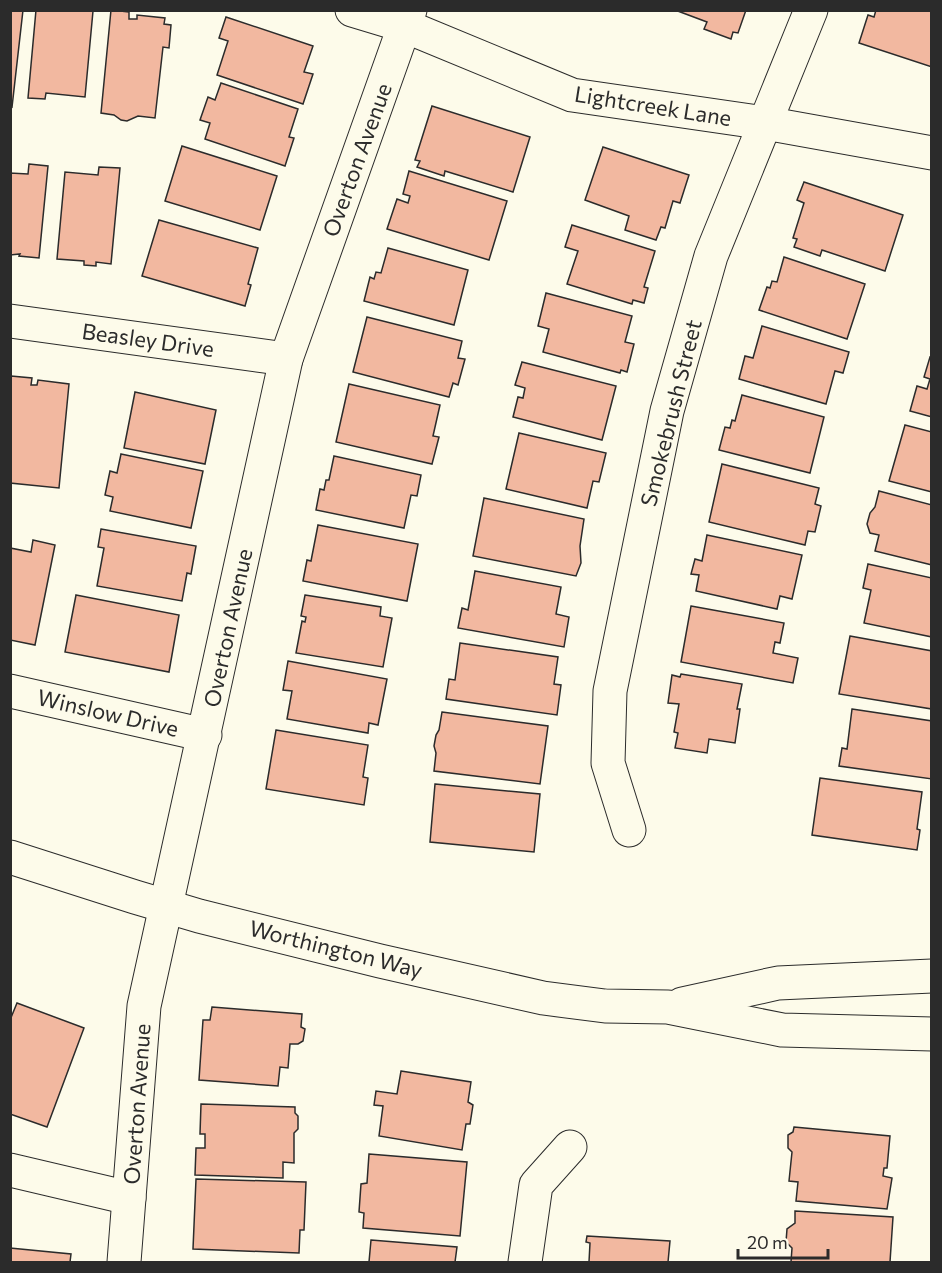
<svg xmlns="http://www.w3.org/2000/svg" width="942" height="1273" viewBox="0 0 942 1273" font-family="Commissioner,sans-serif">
	<rect width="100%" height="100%" fill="#fdfbea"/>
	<g fill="#f2b8a0" stroke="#2b2b2b" stroke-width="1.5">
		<polygon points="10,10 23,10 12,107 10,106"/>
		<polygon points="36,10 93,11 85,97 46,93 45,99 28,98"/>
		<polygon points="111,10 129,12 129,19 137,19 137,15 165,18 164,24 171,25 169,48 163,47 155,118 138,116 127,121 121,120 114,115 101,113"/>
		<polygon points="675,10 746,10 738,33 733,32 731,39 704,29 707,22"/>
		<polygon points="876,10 932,10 932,67 859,43 868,15 874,17"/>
		<polygon points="226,17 313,46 304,72 313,74 303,104 217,75 228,41 219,38"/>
		<polygon points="221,83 298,109 289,137 294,138 285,166 205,139 210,123 200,120 208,97 215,100"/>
		<polygon points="432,106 530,137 513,192 445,171 444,176 417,167 420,161 415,160"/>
		<polygon points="182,146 277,176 260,230 165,201"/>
		<polygon points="603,147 689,175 680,203 673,201 665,228 661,227 656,240 625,230 629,216 585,200"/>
		<polygon points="29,164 48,166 39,258 19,256 20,254 10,255 10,173 28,174"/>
		<polygon points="99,167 120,168 111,264 96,262 96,266 84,265 84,261 57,259 65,172 98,175"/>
		<polygon points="409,171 507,201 489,260 387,229 397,199 408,203 410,196 403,194"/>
		<polygon points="804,182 903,215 885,271 822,250 820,256 794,247 797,239 793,238 804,203 797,200"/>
		<polygon points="159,220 258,248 248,284 251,285 245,306 142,276"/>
		<polygon points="572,225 655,251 644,287 648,288 644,303 633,300 632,304 567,284 578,251 565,247"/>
		<polygon points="388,248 468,270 454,325 364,301 370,277 374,279 376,272 381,273"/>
		<polygon points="784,257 865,284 847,339 759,310 767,287 770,288 772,281 777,282"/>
		<polygon points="546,293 632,316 625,342 634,344 627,372 621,370 620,373 543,352 549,329 538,326"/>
		<polygon points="367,317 462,341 458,358 465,359 458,385 453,383 449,397 353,372"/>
		<polygon points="762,326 849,352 843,373 835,371 826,404 739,379 745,356 753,358"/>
		<polygon points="930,357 932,358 932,417 910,411 917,386 927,389 930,379 924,377"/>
		<polygon points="522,362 616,386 602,440 513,417 518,397 523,398 525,388 515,385"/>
		<polygon points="11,376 32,378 31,385 37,385 38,380 69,384 59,488 10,483"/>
		<polygon points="349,384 440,405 433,436 439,437 432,464 336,442"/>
		<polygon points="135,392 216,410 205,464 124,448"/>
		<polygon points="742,395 824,417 810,473 719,450 725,427 730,428 732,420 735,421"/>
		<polygon points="905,425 932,432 932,492 889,481"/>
		<polygon points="519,433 606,453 599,482 593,481 587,508 506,489"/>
		<polygon points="121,454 203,471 191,528 110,511 113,497 105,495 110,471 117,473"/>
		<polygon points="334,456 421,475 417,496 411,495 404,528 316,510 320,489 324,490 326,480 329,480"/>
		<polygon points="722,464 819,488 815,504 821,506 815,532 808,531 805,545 709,522"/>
		<polygon points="879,491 932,505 932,565 875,551 879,535 870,533 867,524 870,513 875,507"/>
		<polygon points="484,498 584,519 580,546 581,563 576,576 473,556"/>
		<polygon points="318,525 418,544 407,601 303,581 307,560 311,561"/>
		<polygon points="101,529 196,546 191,574 187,573 182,601 97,586 104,548 98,547"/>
		<polygon points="707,535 802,555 792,599 780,596 777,609 696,591 699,575 691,574 695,559 702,561"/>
		<polygon points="33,540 55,545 35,645 10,640 10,548 31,552"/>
		<polygon points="868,564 932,578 932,637 864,623 871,590 863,588"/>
		<polygon points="475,571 561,587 556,614 569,617 564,647 458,628 462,608 468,610"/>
		<polygon points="76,595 179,615 169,672 65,652"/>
		<polygon points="305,595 381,607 380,616 392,618 383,667 296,653 302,621 305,622 306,617 301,616"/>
		<polygon points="691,606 784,623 780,643 775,642 773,653 798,658 793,683 681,662"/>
		<polygon points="850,636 932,651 932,709 839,694"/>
		<polygon points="460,643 558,657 554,684 561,685 557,715 446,699 449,679 455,680"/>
		<polygon points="288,661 387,679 378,725 369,723 368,733 287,719 292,691 283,690"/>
		<polygon points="681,674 742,684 737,709 740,709 735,743 709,739 707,753 675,748 678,733 674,732 679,704 668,703 672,675 680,677"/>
		<polygon points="852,709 932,721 932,779 839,766 842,748 847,749"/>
		<polygon points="442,712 548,726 540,784 434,771 436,753 434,746 436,735 439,730"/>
		<polygon points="276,730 368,745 363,777 368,778 364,805 266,789"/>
		<polygon points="820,778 922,792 917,829 920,830 917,850 812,835"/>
		<polygon points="435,784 540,794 534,852 430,842"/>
		<polygon points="17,1003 84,1028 47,1127 10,1114 10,1020"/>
		<polygon points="212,1007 302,1014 301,1027 305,1029 303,1041 298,1044 290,1044 288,1068 280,1067 278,1086 199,1080 203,1020 210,1020"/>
		<polygon points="401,1071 471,1082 468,1102 473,1105 470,1124 466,1124 462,1150 379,1136 383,1106 374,1105 376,1091 397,1094"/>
		<polygon points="201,1104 295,1107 295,1113 298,1116 298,1129 294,1133 294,1163 283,1162 283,1178 195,1175 196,1148 205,1148 205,1134 200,1134"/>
		<polygon points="794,1127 890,1136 887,1168 884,1168 883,1176 892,1178 887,1209 796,1201 798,1182 789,1181 792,1152 788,1148 788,1135 793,1132"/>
		<polygon points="369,1154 467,1162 460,1236 363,1228 364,1213 359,1212 361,1184 367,1183"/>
		<polygon points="196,1179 306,1182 304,1230 300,1230 299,1253 193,1249"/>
		<polygon points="795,1211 893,1217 890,1262 791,1262 792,1248 786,1242 787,1229 795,1223"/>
		<polygon points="587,1236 670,1241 668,1262 589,1262 590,1243 586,1242"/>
		<polygon points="371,1240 457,1247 455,1262 369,1262"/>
		<polygon points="10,1248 71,1254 70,1262 10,1262"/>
	</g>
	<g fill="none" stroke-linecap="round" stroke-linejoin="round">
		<defs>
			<g id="minor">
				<polyline points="352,10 405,26 572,95 765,123 932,153"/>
				<polyline points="10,321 286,359"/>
				<polyline points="10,691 205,735"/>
				<polyline points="629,830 608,763 610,691 667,411 711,256 811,10"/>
				<polyline points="10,857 135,897 199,916 380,961 543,998 605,1006 668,1007 782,1030 932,1034"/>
				<polyline points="682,1004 778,983 932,976"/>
				<polyline points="10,1170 129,1198"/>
				<polyline points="124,1262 144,1006 286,359 410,10"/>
				<polyline points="525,1262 536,1185 570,1147"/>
			</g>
		</defs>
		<use href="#minor" stroke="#2b2b2b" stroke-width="35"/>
		<use href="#minor" stroke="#fdfbea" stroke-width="33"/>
	</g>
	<g text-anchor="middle" stroke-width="4.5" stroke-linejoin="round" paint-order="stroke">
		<g font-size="22" fill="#2b2b2b" stroke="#fdfbea">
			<text transform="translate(653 106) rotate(9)" y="8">Lightcreek Lane</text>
			<text transform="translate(357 160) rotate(-70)" y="8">Overton Avenue</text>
			<text transform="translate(148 340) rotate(8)" y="8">Beasley Drive</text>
			<text transform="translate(671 413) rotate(-76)" y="8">Smokebrush Street</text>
			<text transform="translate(228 628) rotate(-78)" y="8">Overton Avenue</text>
			<text transform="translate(108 713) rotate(13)" y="8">Winslow Drive</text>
			<text transform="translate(336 949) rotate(14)" y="8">Worthington Way</text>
			<text transform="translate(137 1104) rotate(-86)" y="8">Overton Avenue</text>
		</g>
	</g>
	<rect width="942" height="1273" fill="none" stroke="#2b2b2b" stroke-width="24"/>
	<path d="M738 1249v9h90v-9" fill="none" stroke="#2b2b2b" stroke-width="3"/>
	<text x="747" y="1249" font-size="18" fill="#2b2b2b" stroke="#fdfbea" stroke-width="4.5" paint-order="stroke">20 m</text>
</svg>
